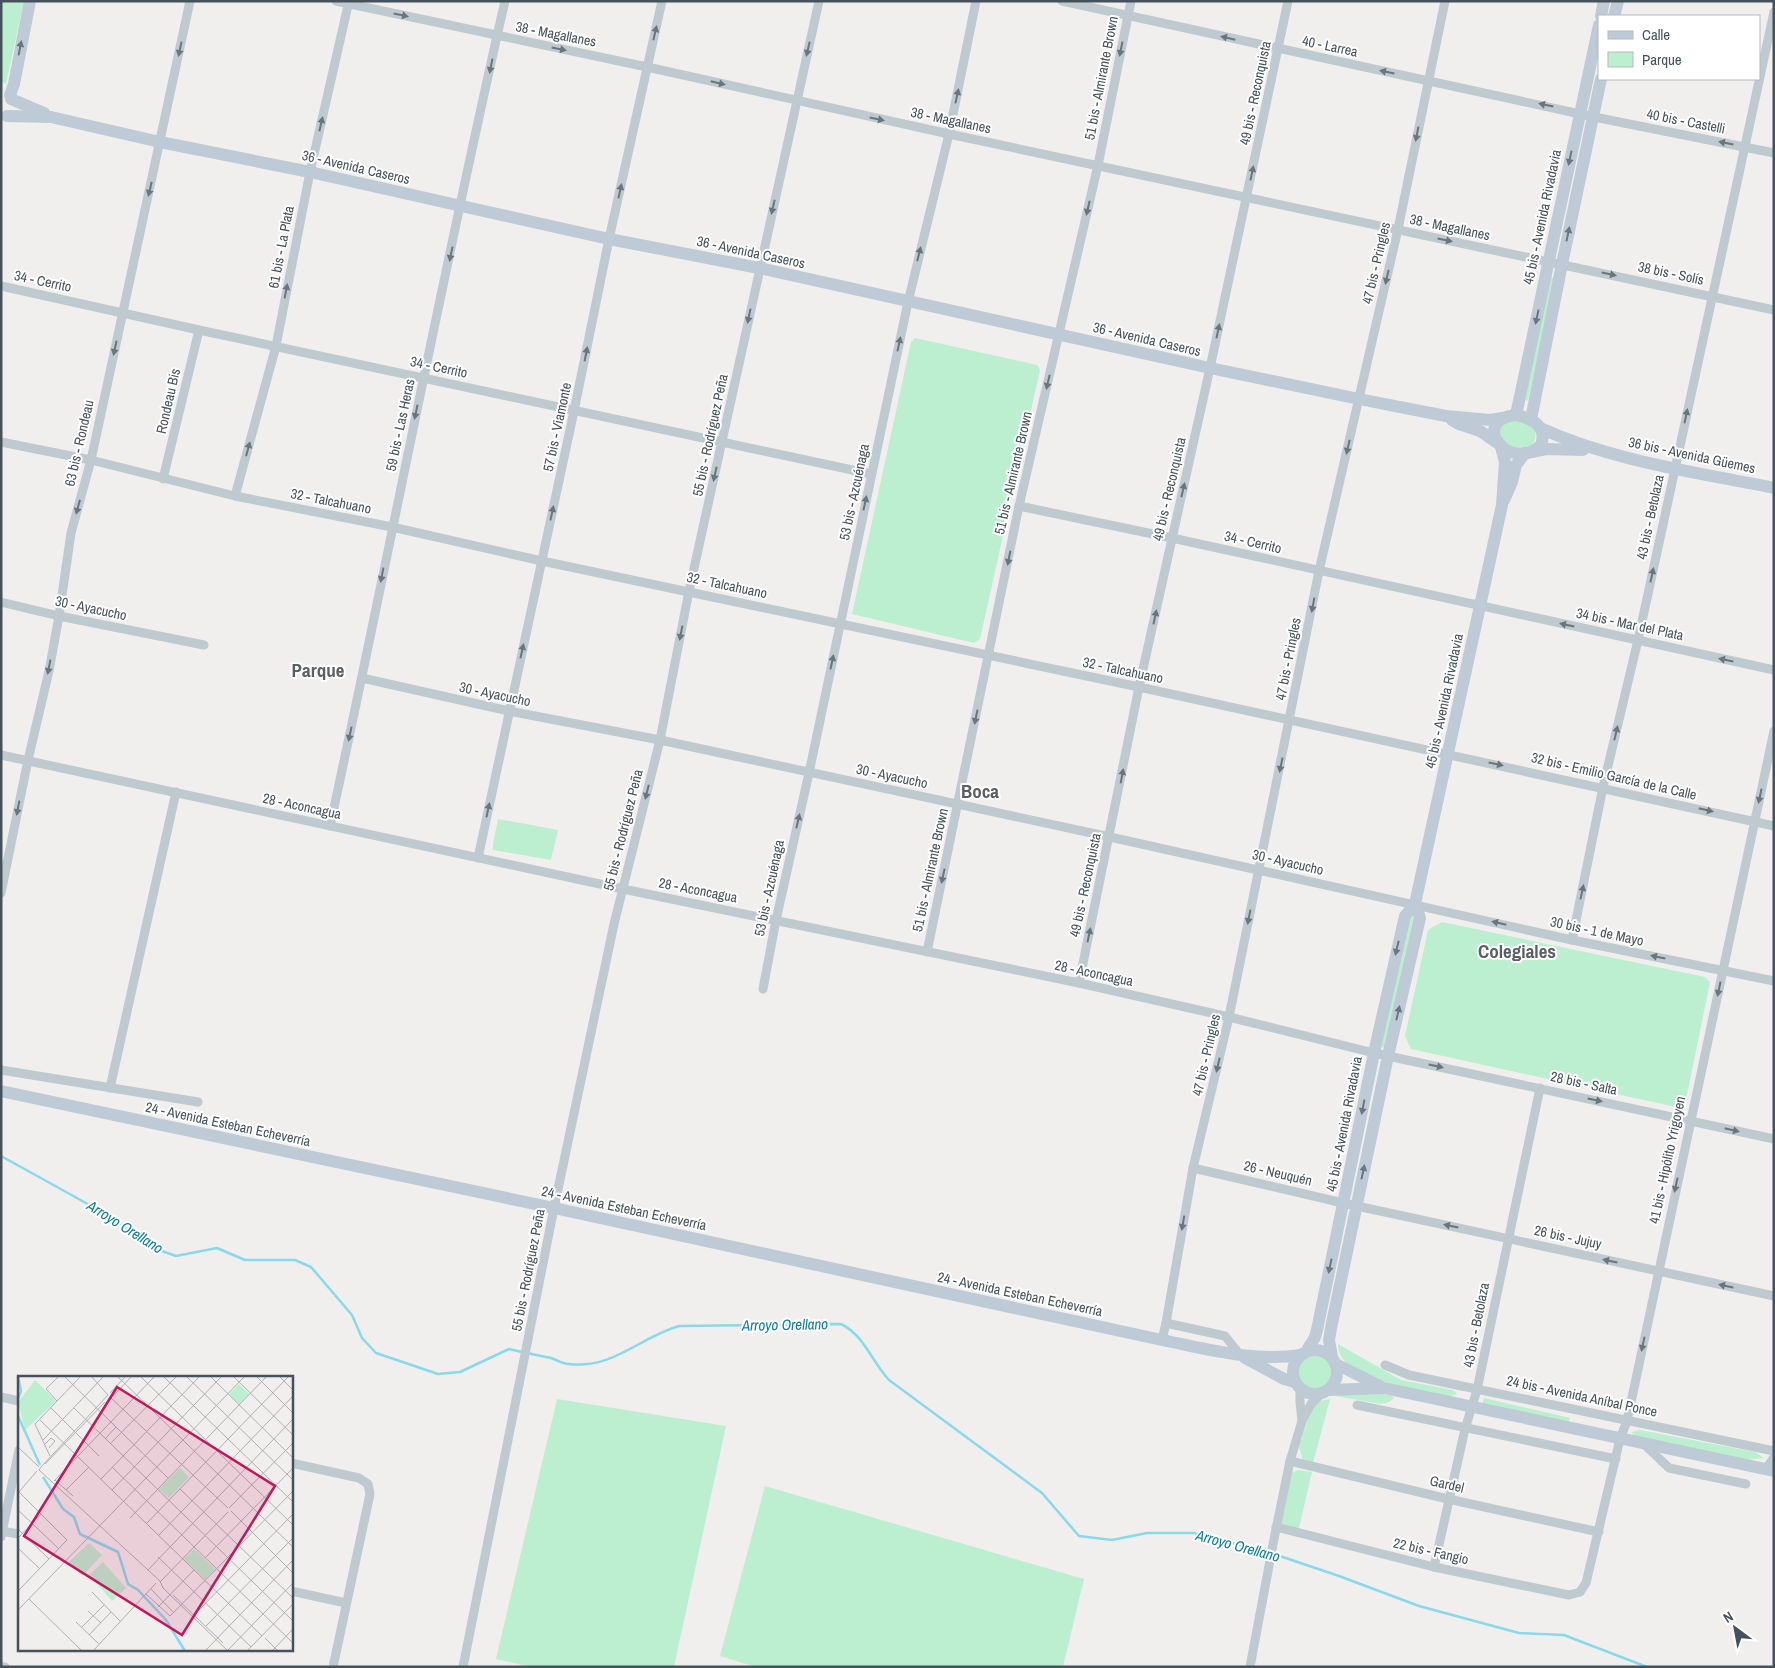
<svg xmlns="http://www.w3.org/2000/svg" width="1775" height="1668" viewBox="0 0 1775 1668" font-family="'Archivo Narrow',sans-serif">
	<rect width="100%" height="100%" fill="#f1eeee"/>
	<g fill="#bcefcf">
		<polygon points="1,1 24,1 6,84 1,81"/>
		<polygon points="1551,277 1555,278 1528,401 1525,400"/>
		<polygon points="915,338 1037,365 1040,370 980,639 974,643 852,614 911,342"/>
		<path d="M1505 421C1510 421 1517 420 1522 421 1544 426 1537 453 1517 449 1513 448 1507 443 1503 441L1499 428Z"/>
		<polygon points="498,819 558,830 551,860 493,850 493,844"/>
		<polygon points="1411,917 1414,918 1385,1048 1381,1047"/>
		<polygon points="1442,922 1705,977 1710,982 1686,1100 1676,1107 1411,1049 1405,1036 1428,930"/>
		<path d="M1338 1344 1401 1380 1453 1390 1457 1394 1450 1396C1423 1391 1337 1381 1338 1344Z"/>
		<circle cx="1315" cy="1373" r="18"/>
		<polygon points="1358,1392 1391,1395 1394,1398 1389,1402 1381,1404 1335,1396"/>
		<polygon points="1484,1398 1570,1418 1568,1423 1482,1404"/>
		<polygon points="557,1399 726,1426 674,1667 530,1667 496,1659"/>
		<polygon points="1330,1399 1313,1463 1303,1460 1299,1447 1308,1419 1313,1407 1320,1401"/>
		<polygon points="1640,1430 1755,1452 1764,1458 1743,1460 1636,1437 1631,1432"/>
		<polygon points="1298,1470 1312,1472 1298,1532 1281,1527 1292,1473"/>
		<polygon points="765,1486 1084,1579 1063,1667 756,1667 720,1656"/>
	</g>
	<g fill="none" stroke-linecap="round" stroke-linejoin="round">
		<g stroke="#89d9ec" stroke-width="2.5">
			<polyline points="1,1156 104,1213 159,1250 176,1256 217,1248 245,1260 295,1260 311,1267 352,1315 362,1338 376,1353 438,1374 460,1372 509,1349 522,1352"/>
			<path d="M528 1353C535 1355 543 1356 551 1358 557 1360 562 1364 569 1364 614 1369 640 1337 679 1326L841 1324C864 1335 872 1362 889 1380L1042 1493 1079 1536 1112 1540 1147 1533H1194L1269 1553"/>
			<polyline points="1274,1554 1339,1576 1419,1606 1519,1633 1564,1635 1647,1667"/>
		</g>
		<g stroke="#bec9d0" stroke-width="9">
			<polyline points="336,1 647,67 949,134 1774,310"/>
			<polyline points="1062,1 1594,117 1774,153"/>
			<polyline points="1,286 199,330 871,474"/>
			<polyline points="1,442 91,460 235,496 392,527 542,561 1139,687 1774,826"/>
			<polyline points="163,479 199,330"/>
			<polyline points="235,496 276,346 310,172 349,1"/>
			<polyline points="1019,506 1172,538 1774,670"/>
			<polyline points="1,602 59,616 204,645"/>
			<polyline points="362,678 509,711 660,740 1110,837 1572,940 1774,981"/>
			<polyline points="1,755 623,889 1079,983 1229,1017 1374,1053 1774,1139"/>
			<path d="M330 826C390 551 442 275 505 1"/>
			<polyline points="478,858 574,411 609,239 662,1"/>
			<polyline points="1,893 28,760 49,671 59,616 71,533 91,460 190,1"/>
			<polyline points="1572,940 1603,787 1638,640 1774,12"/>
			<polyline points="927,952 1019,506 1098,165 1131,1"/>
			<polyline points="1079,983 1139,687 1210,368 1288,1"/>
			<polyline points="763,989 776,920 809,773 908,302 949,134 976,1"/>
			<polyline points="1,1070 198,1102"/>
			<polyline points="110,1088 176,792"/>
			<polyline points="1193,1168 1343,1203 1774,1296"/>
			<polyline points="1166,1323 1225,1336 1241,1356"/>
			<polyline points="1162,1340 1166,1323 1193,1168 1229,1017 1319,571 1398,229 1445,1"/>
			<polyline points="1385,1365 1409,1375 1774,1451"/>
			<polyline points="1300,1389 1300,1402 1302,1421"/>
			<polyline points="1,1397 19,1401"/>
			<polyline points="1357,1405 1616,1459"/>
			<polyline points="1644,1444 1669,1468 1746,1484"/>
			<polyline points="1290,1461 1448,1499 1599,1532"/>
			<polyline points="291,1463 359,1478 368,1484 370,1494 333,1667"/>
			<polyline points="1766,1469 1774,1457"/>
			<polyline points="1276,1527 1434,1567 1569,1595 1580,1592 1586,1583 1620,1439 1627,1421 1774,731"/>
			<polyline points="1,1531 19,1534"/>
			<polyline points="1,1537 19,1450"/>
			<polyline points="1434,1567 1465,1429 1477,1390 1540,1088"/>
			<polyline points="291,1591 346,1603"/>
			<polyline points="1,1666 5,1667"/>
			<polyline points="463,1667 554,1208 614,924 660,740 689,591 819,1"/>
			<polyline points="1250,1667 1274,1539 1290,1461 1302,1421 1311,1404 1321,1394"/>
		</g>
		<g stroke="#becad5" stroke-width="12">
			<polyline points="1601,16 1604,1"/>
			<polyline points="1614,16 1618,1"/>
			<polyline points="10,95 14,84 30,1"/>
			<polyline points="11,99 44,113"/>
			<polyline points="7,116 51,117 160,142 310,172 609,239 759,268 1210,368 1359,399 1446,416 1490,420 1502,418"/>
			<polyline points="1516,415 1599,25"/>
			<path d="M1516 415C1531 418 1548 426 1541 445 1510 475 1468 420 1516 415Z"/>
			<polyline points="1531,419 1562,264 1601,79"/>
			<polyline points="1452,420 1459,424 1480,431 1499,444"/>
			<path d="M1540 428C1613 461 1695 472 1774 488"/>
			<polyline points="1533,452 1547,449 1583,450"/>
			<polyline points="1504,500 1512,482 1516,465 1525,453"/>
			<path d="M1 1091 554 1208 1162 1340C1208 1349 1253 1362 1301 1355"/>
			<circle cx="1315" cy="1372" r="22"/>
			<polyline points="1306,1352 1315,1337 1317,1330 1374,1053 1405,916 1415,904"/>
			<polyline points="1332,1357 1329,1340 1331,1328 1388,1056 1420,918 1415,904 1502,505 1505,462 1501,447"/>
			<polyline points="1245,1358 1284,1379 1295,1382"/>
			<polyline points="1336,1364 1380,1386"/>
			<polyline points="1329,1390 1384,1388 1774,1471"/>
		</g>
	</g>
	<defs><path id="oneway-solid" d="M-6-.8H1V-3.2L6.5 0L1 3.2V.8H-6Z" transform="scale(1.25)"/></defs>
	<g fill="#6a767e">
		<use href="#oneway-solid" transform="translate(401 15) rotate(12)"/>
		<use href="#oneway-solid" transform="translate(655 33) rotate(-77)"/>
		<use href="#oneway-solid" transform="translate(1228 38) rotate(-167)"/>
		<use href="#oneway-solid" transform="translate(180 49) rotate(102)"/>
		<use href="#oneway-solid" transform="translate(559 49) rotate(11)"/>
		<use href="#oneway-solid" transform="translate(808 49) rotate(103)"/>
		<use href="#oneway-solid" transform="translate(1121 49) rotate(101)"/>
		<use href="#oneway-solid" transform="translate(491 66) rotate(102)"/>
		<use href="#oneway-solid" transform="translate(1387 72) rotate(-168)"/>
		<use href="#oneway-solid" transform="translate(718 83) rotate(13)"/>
		<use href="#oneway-solid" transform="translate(957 96) rotate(-78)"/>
		<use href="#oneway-solid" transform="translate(1546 105) rotate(-168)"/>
		<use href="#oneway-solid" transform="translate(877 119) rotate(12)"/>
		<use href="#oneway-solid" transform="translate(321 124) rotate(-77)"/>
		<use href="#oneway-solid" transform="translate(1417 134) rotate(101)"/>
		<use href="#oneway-solid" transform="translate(1726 143) rotate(-169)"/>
		<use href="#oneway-solid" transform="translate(1252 173) rotate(-78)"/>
		<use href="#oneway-solid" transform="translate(150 189) rotate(103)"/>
		<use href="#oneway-solid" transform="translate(620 191) rotate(-78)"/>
		<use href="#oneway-solid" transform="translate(773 207) rotate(103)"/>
		<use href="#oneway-solid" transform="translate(1088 208) rotate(103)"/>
		<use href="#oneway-solid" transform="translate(1445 240) rotate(12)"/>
		<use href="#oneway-solid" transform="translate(451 254) rotate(102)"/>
		<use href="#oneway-solid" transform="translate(919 254) rotate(-76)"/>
		<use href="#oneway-solid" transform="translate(1609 274) rotate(12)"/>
		<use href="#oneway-solid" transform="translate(1387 277) rotate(103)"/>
		<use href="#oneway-solid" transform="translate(286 291) rotate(-79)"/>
		<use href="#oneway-solid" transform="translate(749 316) rotate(102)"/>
		<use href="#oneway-solid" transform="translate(1218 331) rotate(-78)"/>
		<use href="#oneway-solid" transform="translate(899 344) rotate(-78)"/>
		<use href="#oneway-solid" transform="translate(115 348) rotate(102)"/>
		<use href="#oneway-solid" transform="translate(586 354) rotate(-79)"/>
		<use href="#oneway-solid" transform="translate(1048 382) rotate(103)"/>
		<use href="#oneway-solid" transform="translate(416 412) rotate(102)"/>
		<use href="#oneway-solid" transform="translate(1686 416) rotate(-78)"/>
		<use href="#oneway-solid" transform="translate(1348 447) rotate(103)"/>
		<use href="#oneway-solid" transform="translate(248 449) rotate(-75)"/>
		<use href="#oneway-solid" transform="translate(715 474) rotate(103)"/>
		<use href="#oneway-solid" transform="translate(1183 490) rotate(-77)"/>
		<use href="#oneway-solid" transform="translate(865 503) rotate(-78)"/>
		<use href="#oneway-solid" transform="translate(78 507) rotate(105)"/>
		<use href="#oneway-solid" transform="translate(552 513) rotate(-78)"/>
		<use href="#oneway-solid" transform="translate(1009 558) rotate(101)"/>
		<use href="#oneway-solid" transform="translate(382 575) rotate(101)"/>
		<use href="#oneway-solid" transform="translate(1652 575) rotate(-78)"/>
		<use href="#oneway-solid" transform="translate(1313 605) rotate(101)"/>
		<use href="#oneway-solid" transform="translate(1155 617) rotate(-78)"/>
		<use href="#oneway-solid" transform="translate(1567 625) rotate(-168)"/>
		<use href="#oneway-solid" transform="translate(681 633) rotate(101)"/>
		<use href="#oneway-solid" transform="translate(522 651) rotate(-78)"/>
		<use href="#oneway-solid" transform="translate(1726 660) rotate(-168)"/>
		<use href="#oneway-solid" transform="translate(832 662) rotate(-78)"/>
		<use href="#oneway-solid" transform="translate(49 667) rotate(101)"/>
		<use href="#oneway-solid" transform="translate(976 717) rotate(102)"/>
		<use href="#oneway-solid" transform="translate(1616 733) rotate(-77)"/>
		<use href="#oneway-solid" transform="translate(350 734) rotate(102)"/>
		<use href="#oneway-solid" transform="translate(1496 764) rotate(12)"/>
		<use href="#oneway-solid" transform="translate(1281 765) rotate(102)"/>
		<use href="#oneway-solid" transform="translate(1122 776) rotate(-79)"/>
		<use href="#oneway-solid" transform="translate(647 792) rotate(104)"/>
		<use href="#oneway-solid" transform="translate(1760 796) rotate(102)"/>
		<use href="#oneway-solid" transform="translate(18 808) rotate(101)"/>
		<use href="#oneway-solid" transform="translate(488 810) rotate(-78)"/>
		<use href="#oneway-solid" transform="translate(1706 810) rotate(13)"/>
		<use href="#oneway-solid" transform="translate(798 821) rotate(-77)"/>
		<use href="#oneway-solid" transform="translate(943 876) rotate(102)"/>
		<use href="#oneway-solid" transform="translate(1582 892) rotate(-78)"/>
		<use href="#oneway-solid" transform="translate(1249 917) rotate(101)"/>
		<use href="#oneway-solid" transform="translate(1499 923) rotate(-167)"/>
		<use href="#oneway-solid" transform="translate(1089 935) rotate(-78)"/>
		<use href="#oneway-solid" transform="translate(1658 957) rotate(-168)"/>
		<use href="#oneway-solid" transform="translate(1719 989) rotate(102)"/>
		<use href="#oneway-solid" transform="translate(1218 1065) rotate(103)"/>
		<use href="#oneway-solid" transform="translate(1436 1066) rotate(12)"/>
		<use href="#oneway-solid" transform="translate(1595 1100) rotate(12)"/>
		<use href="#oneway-solid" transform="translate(1732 1130) rotate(13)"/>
		<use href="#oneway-solid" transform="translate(1676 1185) rotate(102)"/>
		<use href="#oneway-solid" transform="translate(1183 1223) rotate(100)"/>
		<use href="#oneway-solid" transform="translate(1451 1226) rotate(-168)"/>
		<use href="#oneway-solid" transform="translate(1610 1261) rotate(-168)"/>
		<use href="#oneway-solid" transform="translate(1726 1286) rotate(-168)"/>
		<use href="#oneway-solid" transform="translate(1643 1344) rotate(102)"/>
	</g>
	<g fill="#6a7680">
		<use href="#oneway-solid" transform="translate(20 48) rotate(-79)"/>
		<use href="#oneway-solid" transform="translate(1570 158) rotate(102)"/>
		<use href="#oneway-solid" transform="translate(1568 234) rotate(-78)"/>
		<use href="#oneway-solid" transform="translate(1537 317) rotate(102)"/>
		<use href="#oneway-solid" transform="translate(1397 948) rotate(103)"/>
		<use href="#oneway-solid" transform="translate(1398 1013) rotate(-77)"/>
		<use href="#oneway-solid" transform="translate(1363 1107) rotate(101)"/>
		<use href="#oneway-solid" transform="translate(1363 1172) rotate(-78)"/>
		<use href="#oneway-solid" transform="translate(1330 1266) rotate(102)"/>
	</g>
	<g text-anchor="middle" stroke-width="4" stroke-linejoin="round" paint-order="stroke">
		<g font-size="14" fill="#46525b" stroke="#fff">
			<text transform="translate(556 34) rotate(11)" y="5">38 - Magallanes</text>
			<text transform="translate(1330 46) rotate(12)" y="5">40 - Larrea</text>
			<text transform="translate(1101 78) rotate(-79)" y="5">51 bis - Almirante Brown</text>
			<text transform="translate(1255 93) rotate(-78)" y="5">49 bis - Reconquista</text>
			<text transform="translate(951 120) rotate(12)" y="5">38 - Magallanes</text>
			<text transform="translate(1686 121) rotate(11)" y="5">40 bis - Castelli</text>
			<text transform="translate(356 167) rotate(13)" y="5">36 - Avenida Caseros</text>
			<text transform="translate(1542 217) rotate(-78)" y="5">45 bis - Avenida Rivadavia</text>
			<text transform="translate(1450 227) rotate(12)" y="5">38 - Magallanes</text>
			<text transform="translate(281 247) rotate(-79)" y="5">61 bis - La Plata</text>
			<text transform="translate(751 252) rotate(12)" y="5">36 - Avenida Caseros</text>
			<text transform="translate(1376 263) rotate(-77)" y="5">47 bis - Pringles</text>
			<text transform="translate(1671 273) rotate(12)" y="5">38 bis - Solís</text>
			<text transform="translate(43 281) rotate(12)" y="5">34 - Cerrito</text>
			<text transform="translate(1147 339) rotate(13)" y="5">36 - Avenida Caseros</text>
			<text transform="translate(439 367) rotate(12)" y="5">34 - Cerrito</text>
			<text transform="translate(168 401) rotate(-77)" y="5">Rondeau Bis</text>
			<text transform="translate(400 425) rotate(-78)" y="5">59 bis - Las Heras</text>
			<text transform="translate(557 427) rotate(-78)" y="5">57 bis - Viamonte</text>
			<text transform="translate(710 435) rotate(-78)" y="5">55 bis - Rodríguez Peña</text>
			<text transform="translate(79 443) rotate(-77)" y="5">63 bis - Rondeau</text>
			<text transform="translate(1692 455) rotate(12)" y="5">36 bis - Avenida Güemes</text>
			<text transform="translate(1013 473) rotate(-77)" y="5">51 bis - Almirante Brown</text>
			<text transform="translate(1169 489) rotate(-77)" y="5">49 bis - Reconquista</text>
			<text transform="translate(854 492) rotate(-78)" y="5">53 bis - Azcuénaga</text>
			<text transform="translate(331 501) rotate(11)" y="5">32 - Talcahuano</text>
			<text transform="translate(1650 517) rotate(-78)" y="5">43 bis - Betolaza</text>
			<text transform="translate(1253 542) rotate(13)" y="5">34 - Cerrito</text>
			<text transform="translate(727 585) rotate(12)" y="5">32 - Talcahuano</text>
			<text transform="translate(91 608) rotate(12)" y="5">30 - Ayacucho</text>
			<text transform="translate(1630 624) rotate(12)" y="5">34 bis - Mar del Plata</text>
			<text transform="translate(1288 659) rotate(-79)" y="5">47 bis - Pringles</text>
			<text transform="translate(1123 670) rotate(12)" y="5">32 - Talcahuano</text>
			<text transform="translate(495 694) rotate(12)" y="5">30 - Ayacucho</text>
			<text transform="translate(1444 701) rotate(-78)" y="5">45 bis - Avenida Rivadavia</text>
			<text transform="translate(892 776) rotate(12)" y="5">30 - Ayacucho</text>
			<text transform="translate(1614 776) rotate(13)" y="5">32 bis - Emilio García de la Calle</text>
			<text transform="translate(302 806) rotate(12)" y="5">28 - Aconcagua</text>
			<text transform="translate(623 830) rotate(-76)" y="5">55 bis - Rodríguez Peña</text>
			<text transform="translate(1288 862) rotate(13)" y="5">30 - Ayacucho</text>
			<text transform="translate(930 870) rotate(-78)" y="5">51 bis - Almirante Brown</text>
			<text transform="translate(1085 885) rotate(-78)" y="5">49 bis - Reconquista</text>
			<text transform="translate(769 888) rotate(-78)" y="5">53 bis - Azcuénaga</text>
			<text transform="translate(698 890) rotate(11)" y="5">28 - Aconcagua</text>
			<text transform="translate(1597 931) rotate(12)" y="5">30 bis - 1 de Mayo</text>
			<text transform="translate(1094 973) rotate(12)" y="5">28 - Aconcagua</text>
			<text transform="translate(1206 1055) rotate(-77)" y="5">47 bis - Pringles</text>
			<text transform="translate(1584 1083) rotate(12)" y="5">28 bis - Salta</text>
			<text transform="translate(228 1124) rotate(12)" y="5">24 - Avenida Esteban Echeverría</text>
			<text transform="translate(1344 1124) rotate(-79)" y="5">45 bis - Avenida Rivadavia</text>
			<text transform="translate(1667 1160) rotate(-78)" y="5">41 bis - Hipólito Yrigoyen</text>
			<text transform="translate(1278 1173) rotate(13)" y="5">26 - Neuquén</text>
			<text transform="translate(624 1208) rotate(12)" y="5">24 - Avenida Esteban Echeverría</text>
			<text transform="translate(1568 1237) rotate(12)" y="5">26 bis - Jujuy</text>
			<text transform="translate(528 1270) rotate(-79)" y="5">55 bis - Rodríguez Peña</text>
			<text transform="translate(1020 1294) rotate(12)" y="5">24 - Avenida Esteban Echeverría</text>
			<text transform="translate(1476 1325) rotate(-79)" y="5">43 bis - Betolaza</text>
			<text transform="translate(1582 1396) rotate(12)" y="5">24 bis - Avenida Aníbal Ponce</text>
			<text transform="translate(1447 1484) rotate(13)" y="5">Gardel</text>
			<text transform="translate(1431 1551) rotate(13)" y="5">22 bis - Fangio</text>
		</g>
		<g font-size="15" font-style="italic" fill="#0c7e9a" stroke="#fff">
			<text transform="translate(125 1227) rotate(32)" y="5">Arroyo Orellano</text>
			<text transform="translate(785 1325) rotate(-1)" y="5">Arroyo Orellano</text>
			<text transform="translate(1238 1546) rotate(15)" y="5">Arroyo Orellano</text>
		</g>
		<g font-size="19" font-weight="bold" fill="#5b5e63" stroke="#fff">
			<text x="318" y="677">Parque</text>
			<text x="980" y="798">Boca</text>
			<text x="1517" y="958">Colegiales</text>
		</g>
	</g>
	<g transform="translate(18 1376)">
		<rect width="275" height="275" fill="#f1eeee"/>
		<path d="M17 4 38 25 7 54 0 26ZM221 8 231 18 221 28 211 18ZM162 92 171 101 151 122 141 113ZM71 167 84 179 64 200 51 186ZM176 173 197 193 187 203 166 183ZM85 186 108 212 94 225 71 199Z" fill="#bcefcf"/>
		<path fill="none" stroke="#89d9ec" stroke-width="2.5" d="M0 23 3 15 0 0M0 40 22 89M25 101 45 133 56 141 62 158 100 176 110 208 120 214 148 244 167 275"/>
		<path fill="none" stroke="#adb0b3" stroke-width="1" d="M46 0 150 102M73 0 90 19M99 0 275 171M122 0 275 149M145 0 275 126M168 0 275 104M192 0 275 82M215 0 275 59M238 0 275 37M261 0 275 14M92 17 108 0M95 20 114 0M93 22 210 132M39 25 28 13 41 0M33 32 81 80M56 32 275 245M22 44 244 260M87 63 98 51M25 64 86 0M27 68 33 62 37 65 31 72M92 68 159 0M0 71 21 91M32 80 17 48 63 0M27 88 87 26M23 91 21 94 142 205 145 212M23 91 90 19M94 91 275 267M83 103 182 0M37 104 55 120M36 105 137 0M162 113 275 222M48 114 71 91M94 114 204 0M0 117 19 95M211 132 275 67M0 134 41 173M213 135 275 197M112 142 249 0M129 147 271 0M0 153 31 183M141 159 275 20M0 162 23 138M0 172 22 193M140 181 233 271M187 182 275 92M130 194 275 43M142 206 210 136M144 211 210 275M133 213 156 237M0 215 49 164 1 116M74 216 102 245M128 218 152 240 275 115M155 219 205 267M11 223 64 275M140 231 176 194M0 234 227 0M70 235 83 247M175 240 275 138M58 246 81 268M188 250 275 162M64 251 86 229M71 259 93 236M247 262 260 275M210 274 275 207M75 275 138 207M187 275 275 184M229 275 275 228M254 275 275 253"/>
		<path fill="#c2185b" fill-opacity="0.15" stroke="#c2185b" stroke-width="2.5" d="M99 11 257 110 164 259 6 160Z"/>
		<rect width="275" height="275" fill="none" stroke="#46525b" stroke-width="2.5"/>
	</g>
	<rect width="1775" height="1668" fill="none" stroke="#46525b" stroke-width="5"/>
	<rect x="1598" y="15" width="162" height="65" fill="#ffffff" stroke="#b5babd"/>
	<rect x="1608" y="31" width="25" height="8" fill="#becad5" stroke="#b5babd"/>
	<text x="1642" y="40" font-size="15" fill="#46525b">Calle</text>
	<rect x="1608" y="52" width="25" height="15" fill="#bcefcf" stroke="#b5babd"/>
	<text x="1642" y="65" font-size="15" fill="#46525b">Parque</text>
	<g transform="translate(1735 1628) rotate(328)" stroke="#ffffff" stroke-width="4" paint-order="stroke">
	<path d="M0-4L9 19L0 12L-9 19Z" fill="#46525b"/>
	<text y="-8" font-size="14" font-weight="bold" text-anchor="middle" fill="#46525b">N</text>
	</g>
</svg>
